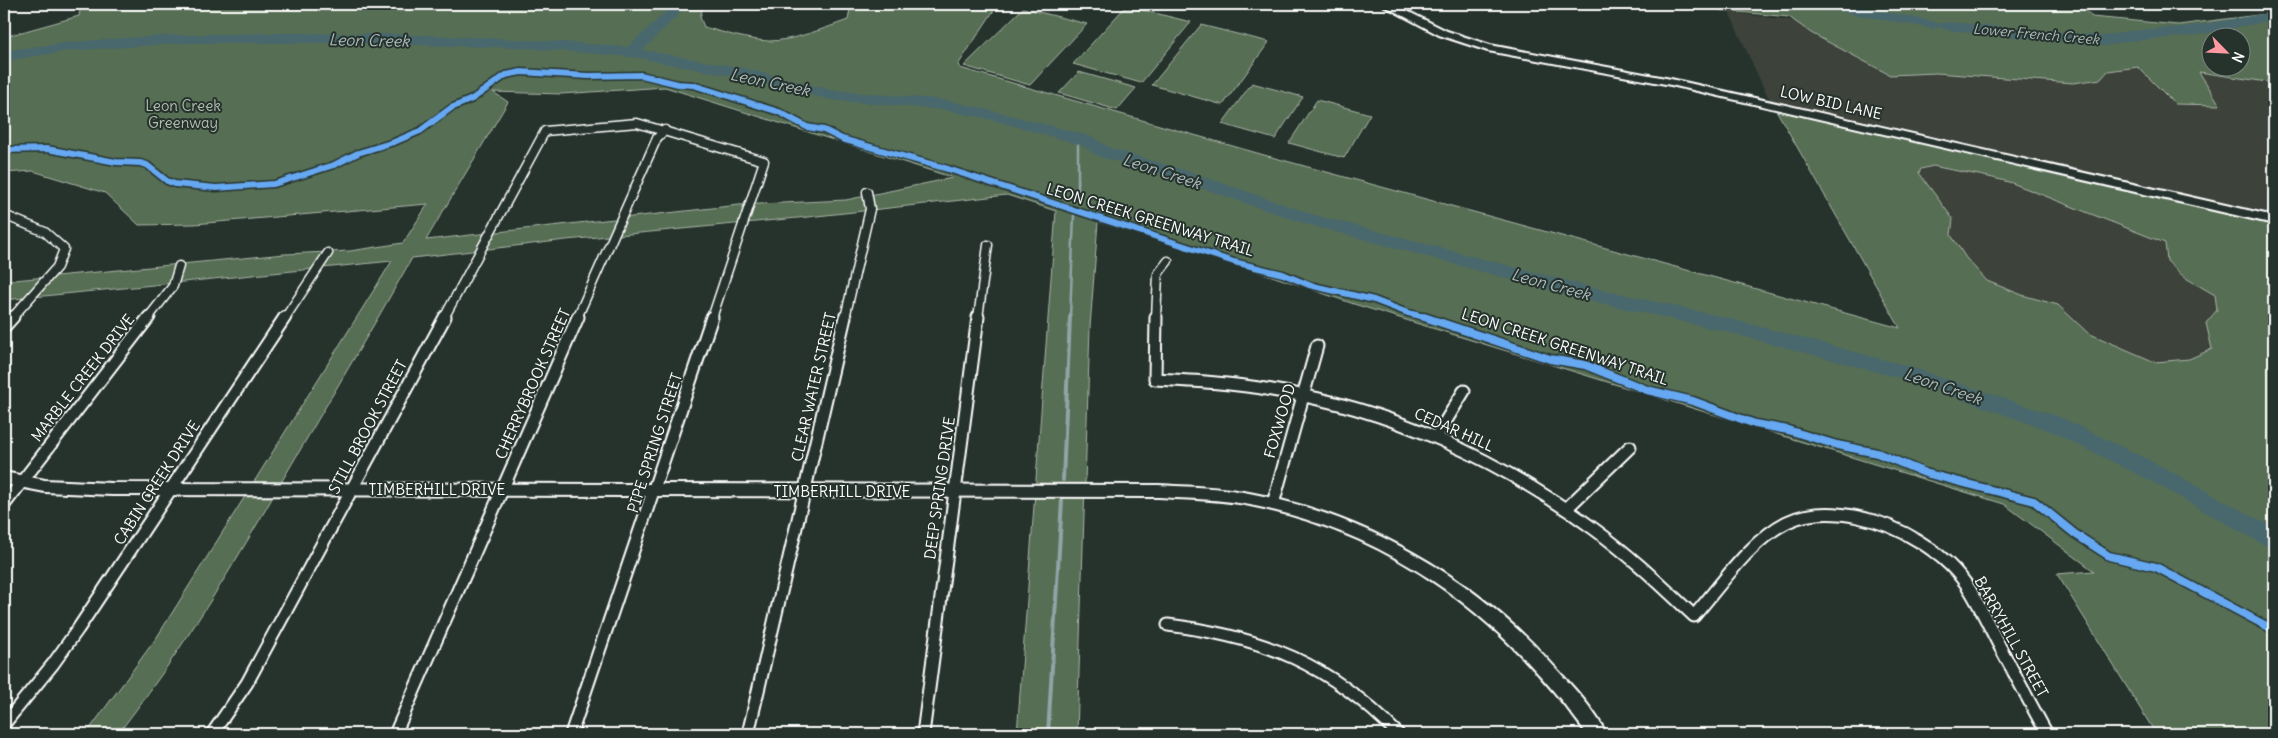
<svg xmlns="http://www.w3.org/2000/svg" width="2278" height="738" viewBox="0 0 2278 738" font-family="Delius,sans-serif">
	<rect width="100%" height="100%" fill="#26332d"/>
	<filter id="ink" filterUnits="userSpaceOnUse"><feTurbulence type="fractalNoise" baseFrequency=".02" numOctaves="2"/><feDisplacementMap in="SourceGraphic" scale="10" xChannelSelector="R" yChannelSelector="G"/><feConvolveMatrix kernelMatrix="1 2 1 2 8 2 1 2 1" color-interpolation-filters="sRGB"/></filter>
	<g filter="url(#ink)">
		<polygon fill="#3c423a" points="1729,12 2139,67 2240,68 2274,51 2274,472 1901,328 1765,91"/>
		<g fill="#566e53" stroke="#aab6a9" fill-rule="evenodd">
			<path d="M81 4H704L700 17 704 27C725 33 748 40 769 41 793 41 825 28 848 20L851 4H998L958 65 960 68 1264 155 1900 328 1775 108 2274 224V734H2156L2057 574 2094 571 2004 504 1354 304 1278 278 1098 222 1090 327 1077 734H1017L1056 211 1007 195 808 217 566 240 412 258C371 331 328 402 286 474 235 564 181 652 118 734H86L157 637 392 261 4 300V281L285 254 350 251 403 243 428 204 194 224 139 225 105 193 33 171 4 173V37L79 16ZM665 87 951 177 952 178 846 200 739 205 426 240 508 102 493 92 561 94ZM1933 166C1959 172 1986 175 2012 183L2165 243 2167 261 2184 277 2215 295 2217 310 2206 323 2212 349 2189 359 2155 362 2088 333 2058 305 2022 295 1987 281 1966 258 1951 235 1953 219 1919 173 1921 169Z"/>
			<path d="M1708 4H2080L2092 17 2178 25 2274 13V83L2199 72 2220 105 2175 104 2138 67 2108 71 2101 79 2073 83 1936 73 1890 75 1811 33 1789 17 1719 10ZM2210 38H2240V68H2210Z"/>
			<polygon points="1126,6 1191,22 1141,83 1073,64"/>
			<polygon points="1023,8 1087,24 1030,85 964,66"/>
			<polygon points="1201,25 1269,42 1223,105 1152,85"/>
			<polygon points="1079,72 1136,88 1117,110 1059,93"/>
			<polygon points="1252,83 1303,97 1275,139 1222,124"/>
			<polygon points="1317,100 1370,114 1344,158 1289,143"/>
		</g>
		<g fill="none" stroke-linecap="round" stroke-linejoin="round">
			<g stroke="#91a4a8" stroke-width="2.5">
				<polyline points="1078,138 1078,203"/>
				<polyline points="1070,318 1074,215"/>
			</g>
			<g stroke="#91a4a8" stroke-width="4">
				<polyline points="1063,480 1070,317"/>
				<polyline points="1048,734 1062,500"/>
			</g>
			<g fill="#48686e" fill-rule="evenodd">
				<path d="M674 4H689L643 50 743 68 831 90 946 100 1002 113 1093 137 1110 148 1187 171 1315 215 1583 285 1727 318 1908 366 2062 418 2163 467 2274 528V548L2266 546 2147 479 2048 430 1904 379 1727 332 1583 299 1303 223 1175 179 1098 156 1081 145 993 120 946 110 831 100 743 78 632 57 524 48 352 43H185L68 51 4 61V51C101 36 197 33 295 33 406 33 517 38 628 47Z"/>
				<polygon points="1821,4 1843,4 1933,21 1940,24 1946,22 2105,36 2128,31 2193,26 2274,12 2274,20 2193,36 2128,41 2105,46 1946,30 1939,27 1933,29 1837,11 1823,7"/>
			</g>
			<defs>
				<g id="street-far1">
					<polyline points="4,215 45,232 64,249 57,267 12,318"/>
					<polyline points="148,318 173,286 179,266"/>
					<polyline points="285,318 328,253"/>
					<polyline points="444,318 545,131 637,123 764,161 712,318"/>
					<polyline points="577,318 657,138 665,130"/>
					<polyline points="845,318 870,209 867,192"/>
					<polyline points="978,318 988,245"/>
					<polyline points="1156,318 1158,274 1168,261"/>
				</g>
				<g id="street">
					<path d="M1156 317 1155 379C1194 381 1233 383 1272 390 1389 408 1499 459 1594 529 1630 555 1662 586 1694 616 1720 586 1751 540 1787 522 1810 511 1834 512 1858 517 1900 525 1947 553 1970 590 1981 608 1990 628 2000 647 2016 676 2031 705 2047 734"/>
					<polyline points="4,327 13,317"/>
					<polyline points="1436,437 1464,391"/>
					<polyline points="1273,504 1317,346"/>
					<polyline points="4,505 149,317"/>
					<polyline points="1566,509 1630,447"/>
					<path d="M1168 625C1264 637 1330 664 1398 734"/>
					<polyline points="4,724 53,664 78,629 285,317"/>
					<polyline points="212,734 247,683 445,317"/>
					<polyline points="395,734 578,317"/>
					<polyline points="571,734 712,317"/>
					<polyline points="748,734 845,317"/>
					<polyline points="923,734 978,317"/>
				</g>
				<g id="secondary">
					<polygon points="1381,4 1393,4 1447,31 1490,45 1671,79 2274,216 2274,224 1671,85 1488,51 1439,35"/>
					<path d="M4 472 45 480 112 483 1159 485C1189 487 1220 487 1249 493 1365 515 1472 576 1550 662 1569 683 1595 709 1606 734H1587C1502 617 1395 534 1250 505 1220 499 1189 499 1159 497L112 495 45 492 4 484Z"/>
				</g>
			</defs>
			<use href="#street-far1" stroke="#fff" stroke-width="11"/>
			<use href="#street" stroke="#fff" stroke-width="15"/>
			<use href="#secondary" stroke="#fff" stroke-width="4"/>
			<use href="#street-far1" stroke="#26332d" stroke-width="8"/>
			<use href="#street" stroke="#26332d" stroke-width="11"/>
			<use href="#secondary" fill="#26332d" fill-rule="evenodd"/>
			<defs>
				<polyline id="cycleway-far1" points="4,150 47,149 116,162 140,163 147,165 167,181 175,184 216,188 274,184 334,165 358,153 394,142 420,131 451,108 472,99 506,75 521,72 588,76 641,75 678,84 693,85 779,112 807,127 824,130 842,139 948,169 1234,262 1283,274 1309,285 1374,300 1408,313 1429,318"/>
				<polyline id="cycleway" points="1424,317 1550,359 1585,365 1647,390 1693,401 1755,424 1788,430 1837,445 1877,453 1925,473 2034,501 2075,534 2109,556 2156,567 2274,630"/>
			</defs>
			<use href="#cycleway-far1" stroke="#26332d" stroke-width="9"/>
			<use href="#cycleway" stroke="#26332d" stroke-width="11"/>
			<use href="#cycleway-far1" stroke="#66a8f1" stroke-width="6"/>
			<use href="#cycleway" stroke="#66a8f1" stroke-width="8"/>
		</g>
	</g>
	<g text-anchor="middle" stroke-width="4" stroke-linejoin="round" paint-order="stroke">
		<g font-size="14" font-style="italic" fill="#adbbbe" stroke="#26332d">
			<text transform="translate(2036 34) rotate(5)" y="5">Lower French Creek</text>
		</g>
		<g font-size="15" fill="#fff" stroke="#26332d">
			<text transform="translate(1831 103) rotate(13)" y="5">LOW BID LANE</text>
			<text transform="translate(1150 220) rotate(17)" y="5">LEON CREEK GREENWAY TRAIL</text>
			<text transform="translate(1565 347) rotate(18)" y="5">LEON CREEK GREENWAY TRAIL</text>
			<text transform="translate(83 378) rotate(-52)" y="5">MARBLE CREEK DRIVE</text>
			<text transform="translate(533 384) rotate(-66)" y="5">CHERRYBROOK STREET</text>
			<text transform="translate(814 387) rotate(-77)" y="5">CLEAR WATER STREET</text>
			<text transform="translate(1280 421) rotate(-74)" y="5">FOXWOOD</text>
			<text transform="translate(368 427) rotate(-62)" y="5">STILL BROOK STREET</text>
			<text transform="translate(1454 430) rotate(24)" y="5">CEDAR HILL</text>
			<text transform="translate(655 443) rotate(-72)" y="5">PIPE SPRING STREET</text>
			<text transform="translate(157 483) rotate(-57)" y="5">CABIN CREEK DRIVE</text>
			<text transform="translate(940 488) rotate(-82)" y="5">DEEP SPRING DRIVE</text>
			<text x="437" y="495">TIMBERHILL DRIVE</text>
			<text x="842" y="497">TIMBERHILL DRIVE</text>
			<text transform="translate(2011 637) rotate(61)" y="5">BARRYHILL STREET</text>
		</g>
		<g font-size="15" fill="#b3beb2" stroke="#26332d">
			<text x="183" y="111">Leon Creek<tspan x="183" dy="17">Greenway</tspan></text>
		</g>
		<g font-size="16" font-style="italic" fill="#adbbbe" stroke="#26332d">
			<text transform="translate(369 40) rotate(1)" y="6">Leon Creek</text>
			<text transform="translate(770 82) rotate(12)" y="6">Leon Creek</text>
			<text transform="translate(1162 171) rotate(18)" y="6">Leon Creek</text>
			<text transform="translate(1551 284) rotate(15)" y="6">Leon Creek</text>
			<text transform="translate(1943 386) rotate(19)" y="6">Leon Creek</text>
		</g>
	</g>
	<rect width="2278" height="738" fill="none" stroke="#26332d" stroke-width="20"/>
	<rect x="10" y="10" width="2258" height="718" fill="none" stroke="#fff" stroke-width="2" filter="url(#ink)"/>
	<g transform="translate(2226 52) rotate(114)"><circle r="24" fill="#26332d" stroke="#7d8581"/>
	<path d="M0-4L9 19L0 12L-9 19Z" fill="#ff9aa2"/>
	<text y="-8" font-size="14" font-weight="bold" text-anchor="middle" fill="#ffffff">N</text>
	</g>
</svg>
